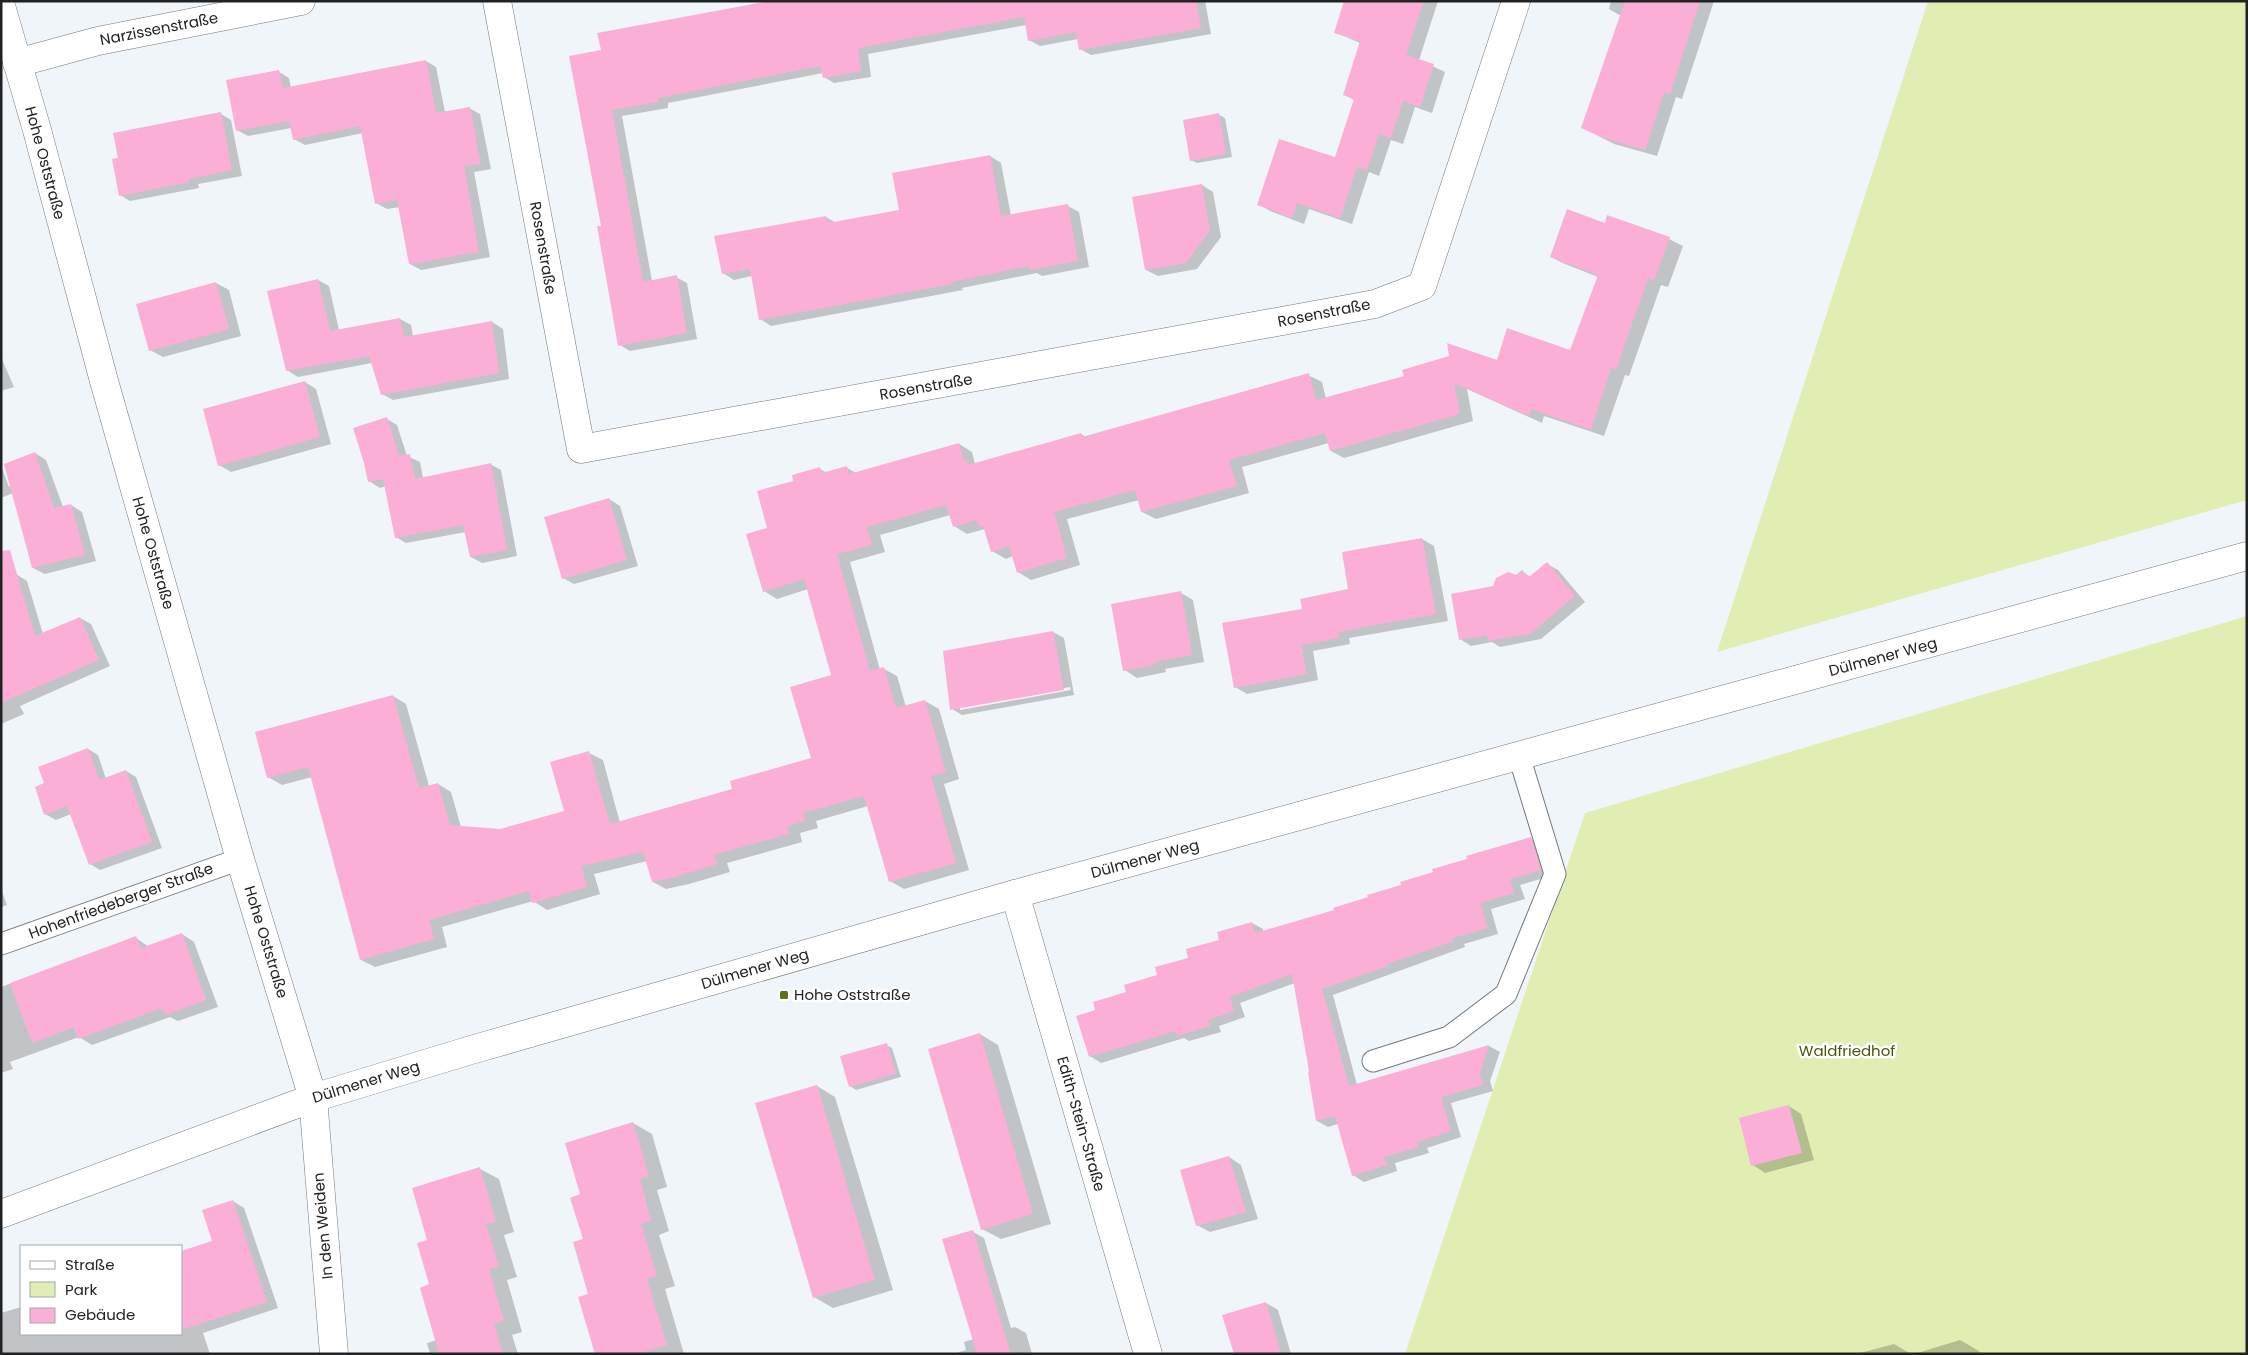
<svg xmlns="http://www.w3.org/2000/svg" width="2248" height="1355" viewBox="0 0 2248 1355" font-family="Poppins,sans-serif">
	<rect width="100%" height="100%" fill="#f0f5f9"/>
	<g fill="#e0eeb3">
		<polygon points="1928,1 2247,1 2247,500 1717,652"/>
		<polygon points="2247,616 2247,1354 1405,1354 1585,813"/>
	</g>
	<g fill="#0003" fill-rule="evenodd">
		<polygon points="843,1 1205,1 1211,34 1091,55 1080,49 1078,39 1040,46 1029,40 1026,25 868,54 871,77 834,83 824,77 823,73 668,103 668,108 622,116 652,281 676,277 687,283 697,339 630,351 620,345 602,227 570,57"/>
		<polygon points="1347,1 1438,1 1419,60 1445,72 1432,113 1415,107 1403,144 1391,140 1379,176 1369,172 1352,224 1309,209 1304,224 1270,211 1258,204 1336,158 1354,100 1345,95 1360,43 1337,33"/>
		<polygon points="1611,1 1714,1 1682,99 1676,97 1657,156 1614,144 1583,128 1621,16 1609,9"/>
		<polygon points="426,61 436,67 445,112 469,108 480,114 491,169 474,172 490,257 421,270 410,264 400,207 387,209 376,203 363,133 305,145 294,139 291,128 248,136 237,130 279,72 289,78 291,88"/>
		<polygon points="221,114 231,120 242,176 198,184 199,188 130,201 120,195"/>
		<polygon points="1219,115 1225,118 1232,157 1197,163 1191,160"/>
		<polygon points="990,156 1001,163 1011,216 1068,206 1079,212 1089,267 1042,276 1037,273 962,288 963,290 771,326 760,319 752,276 734,280 723,273 826,217 836,223 900,211"/>
		<polygon points="1202,185 1213,192 1221,237 1197,269 1158,276 1146,270"/>
		<polygon points="1606,224 1669,239 1683,246 1668,287 1661,285 1629,376 1625,375 1604,436 1544,416 1542,423 1467,389 1473,421 1344,458 1331,451 1329,443 1242,467 1249,493 1156,519 1142,512 1139,500 1067,519 1080,565 1031,580 1018,572 1013,556 1006,559 992,551 985,529 967,534 954,526 950,515 880,535 885,552 850,562 880,670 884,669 897,676 906,707 925,701 939,709 959,779 944,784 969,870 904,889 890,881 868,806 816,821 818,828 800,833 802,842 727,863 730,872 689,884 666,889 653,882 647,861 594,874 600,894 547,910 533,901 442,927 447,947 375,967 361,960 312,777 282,785 268,777 393,696 406,704 429,786 438,784 451,792 461,827 500,831 566,812 589,753 603,760 620,823 734,790 813,759 833,676 808,589 777,599 764,591 768,529 795,482 820,469 827,473 847,468 856,473 959,444 972,452 975,464 1081,434 1086,437 1308,375 1322,382 1326,399 1497,361 1571,352 1598,277 1565,264 1551,257"/>
		<polygon points="318,280 329,286 339,330 400,319 411,325 413,336 492,322 503,329 509,379 393,400 382,394 372,363 298,377 287,370"/>
		<polygon points="216,283 229,290 241,336 163,357 150,350"/>
		<polygon points="1,357 14,387 1,391"/>
		<polygon points="305,382 316,389 331,444 231,472 219,465"/>
		<polygon points="387,419 397,425 407,456 420,462 423,478 490,464 501,470 517,556 482,563 471,557 466,532 406,543 396,537 386,486 380,488 369,481"/>
		<polygon points="35,453 46,460 63,507 71,505 82,512 96,561 45,574 33,568 13,493 1,498 1,465 9,487 11,486"/>
		<polygon points="609,499 620,506 638,566 574,584 563,578"/>
		<polygon points="1422,539 1434,546 1448,621 1349,638 1350,644 1313,651 1318,680 1247,694 1235,687 1350,590"/>
		<polygon points="1547,564 1558,570 1585,602 1541,639 1500,647 1492,642 1471,646 1460,639 1494,587 1523,572 1531,577"/>
		<polygon points="16,574 27,581 43,634 80,618 91,624 110,666 20,706 24,714 1,724 1,578"/>
		<polygon points="1181,593 1193,600 1204,662 1165,669 1166,672 1137,678 1125,670"/>
		<path d="M1053 632 1064 638 1074 695 962 715 952 709ZM1070 687 1071 690 960 710V707Z"/>
		<polygon points="88,749 98,755 106,779 126,771 136,777 162,848 100,870 90,864 71,814 56,820 45,814 46,784"/>
		<polygon points="1530,838 1542,845 1551,876 1520,885 1525,899 1491,909 1498,934 1464,944 1465,947 1333,995 1357,1085 1489,1046 1500,1052 1490,1081 1493,1091 1451,1103 1461,1137 1427,1148 1429,1153 1395,1163 1397,1171 1364,1182 1353,1175 1338,1124 1328,1127 1317,1121 1311,1072 1295,983 1240,1003 1245,1017 1219,1026 1221,1032 1189,1041 1184,1038 1101,1063 1090,1056 1096,1011 1252,923 1263,929 1263,932 1336,911"/>
		<polygon points="1,889 7,905 1,907"/>
		<polygon points="182,934 194,942 218,1007 178,1021 170,1017 92,1045 79,1037 10,1062 13,1069 1,1073 1,987 136,938 149,947"/>
		<polygon points="980,1034 998,1045 1051,1224 1001,1239 982,1229"/>
		<polygon points="886,1045 892,1048 901,1077 856,1090 850,1086"/>
		<polygon points="817,1086 835,1097 893,1290 833,1308 814,1297"/>
		<polygon points="1789,1106 1801,1114 1814,1160 1765,1173 1753,1165"/>
		<polygon points="633,1123 652,1134 667,1187 657,1190 669,1231 659,1235 675,1286 665,1289 684,1354 596,1354 584,1240 582,1195"/>
		<polygon points="1229,1157 1241,1165 1258,1219 1210,1232 1197,1225"/>
		<polygon points="480,1169 499,1179 514,1232 504,1235 517,1277 507,1280 522,1332 512,1335 518,1354 430,1354 427,1343 437,1340 429,1241"/>
		<polygon points="233,1201 244,1208 278,1308 203,1333 210,1354 1,1354 1,1313 21,1307 21,1334 181,1334 181,1252 214,1241"/>
		<polygon points="973,1232 984,1238 1011,1328 1015,1327 1026,1333 1032,1354 953,1354 966,1350 964,1342 974,1339"/>
		<polygon points="1266,1303 1278,1310 1291,1354 1235,1354"/>
		<polygon points="1960,1340 1979,1351 1980,1354 1914,1354"/>
		<polygon points="1894,1344 1911,1354 1860,1353"/>
	</g>
	<g fill="#fbafd7">
		<polygon points="769,1 1196,1 1201,28 1079,50 1076,32 1028,41 1024,17 858,48 861,71 823,78 820,66 658,98 658,102 612,110 643,282 677,275 687,333 618,346 597,226 601,226 569,56 601,50 597,33"/>
		<polygon points="1344,1 1424,1 1406,55 1434,64 1420,107 1403,101 1391,138 1379,134 1367,170 1357,167 1340,218 1297,203 1292,218 1257,205 1279,139 1335,157 1354,99 1343,95 1360,41 1334,33"/>
		<polygon points="1625,1 1700,1 1670,94 1664,92 1645,150 1601,137 1581,128"/>
		<polygon points="426,60 436,113 470,107 481,164 464,166 479,252 409,264 397,200 375,204 360,126 293,140 289,121 236,131 226,80 279,70 283,88"/>
		<polygon points="221,112 232,170 189,179 189,182 119,196 112,159 118,158 113,133"/>
		<polygon points="1219,113 1226,154 1190,161 1183,120"/>
		<polygon points="990,155 1001,216 1068,204 1078,261 1030,270 1029,266 951,282 952,284 759,320 750,269 722,274 714,236 826,216 828,223 899,210 892,173"/>
		<polygon points="1202,184 1210,230 1186,263 1145,270 1132,197"/>
		<polygon points="1567,209 1605,223 1607,215 1670,237 1654,281 1648,278 1616,370 1611,368 1591,430 1531,409 1529,416 1454,383 1460,414 1330,451 1325,433 1229,460 1237,486 1141,512 1135,490 1054,512 1067,558 1017,573 1009,546 991,552 983,526 979,527 976,520 953,527 946,505 867,527 872,545 837,554 870,671 884,667 896,708 925,700 946,772 931,776 956,863 889,882 864,796 803,813 805,821 787,826 789,834 714,855 717,864 675,877 652,882 643,852 581,866 587,887 532,903 529,891 429,920 434,939 360,960 308,767 267,778 255,732 393,695 419,788 438,783 450,825 500,829 564,811 550,762 589,751 610,824 732,789 730,781 811,758 790,687 831,675 804,579 763,592 746,534 767,528 757,491 793,481 792,475 820,467 822,473 847,466 849,474 959,443 964,461 967,460 968,465 1081,433 1082,437 1309,373 1316,400 1404,376 1402,370 1449,356 1447,343 1497,360 1507,328 1570,350 1598,275 1550,257"/>
		<polygon points="318,279 330,331 400,318 404,337 492,321 499,373 381,395 369,356 286,371 267,291"/>
		<polygon points="216,282 229,329 149,351 136,304"/>
		<polygon points="305,381 320,437 218,466 203,409"/>
		<polygon points="387,417 399,456 410,454 415,479 491,463 507,550 470,557 463,525 395,538 383,479 368,482 364,463 353,428"/>
		<polygon points="35,452 54,508 71,504 85,555 32,568 4,464"/>
		<polygon points="609,498 627,560 562,579 544,517"/>
		<polygon points="1422,538 1436,614 1338,632 1339,638 1301,645 1307,674 1234,688 1222,623 1302,609 1300,599 1348,589 1342,552"/>
		<polygon points="10,550 35,636 80,617 99,660 1,703 1,551"/>
		<polygon points="1547,562 1575,596 1530,634 1488,641 1487,635 1459,640 1451,594 1493,586 1496,578 1508,572 1516,575 1522,570 1529,577"/>
		<polygon points="1181,591 1192,655 1154,662 1154,665 1123,671 1111,604"/>
		<polygon points="1053,631 1064,690 950,710 943,651"/>
		<polygon points="88,748 99,780 126,770 152,842 89,865 67,806 44,815 35,787 44,783 38,767"/>
		<polygon points="1531,837 1541,870 1510,879 1514,893 1480,903 1488,928 1453,938 1454,941 1387,964 1388,966 1322,989 1349,1086 1489,1045 1480,1074 1483,1085 1441,1097 1451,1131 1417,1142 1418,1147 1384,1157 1387,1165 1352,1176 1335,1116 1316,1121 1308,1072 1309,1071 1292,974 1230,997 1234,1011 1208,1020 1210,1026 1177,1036 1176,1031 1089,1057 1076,1016 1095,1010 1093,1002 1126,992 1124,985 1157,975 1155,967 1188,958 1186,949 1219,940 1217,932 1252,922 1255,933 1334,910 1333,908 1368,897 1367,895 1401,885 1400,882 1433,872 1432,869 1467,859 1466,856"/>
		<polygon points="182,933 206,1000 165,1015 162,1008 78,1039 74,1027 32,1043 10,983 136,936 141,948"/>
		<polygon points="980,1033 1033,1214 981,1230 928,1049"/>
		<polygon points="887,1043 896,1074 849,1087 840,1056"/>
		<polygon points="817,1085 875,1280 813,1298 755,1103"/>
		<polygon points="1789,1105 1802,1153 1751,1166 1739,1118"/>
		<polygon points="633,1122 649,1176 640,1179 651,1221 641,1224 657,1276 647,1279 667,1345 636,1354 595,1354 578,1297 588,1294 573,1242 583,1239 570,1198 580,1194 565,1143"/>
		<polygon points="1229,1156 1246,1212 1196,1226 1180,1170"/>
		<polygon points="480,1167 496,1222 486,1224 499,1266 489,1269 504,1321 494,1324 503,1354 439,1354 420,1288 429,1284 417,1243 427,1240 412,1188"/>
		<polygon points="233,1200 267,1302 181,1330 181,1251 212,1241 202,1210"/>
		<polygon points="973,1230 1011,1354 977,1354 942,1239"/>
		<polygon points="1266,1302 1281,1354 1234,1354 1222,1315"/>
	</g>
	<g fill="none" stroke-linecap="round" stroke-linejoin="round">
		<defs>
			<g id="service">
				<polyline points="1,944 240,859"/>
				<polyline points="1373,1061 1449,1037 1506,994 1555,874 1519,756"/>
			</g>
			<g id="minor">
				<polyline points="497,1 581,449 1375,304 1422,286 1516,1"/>
				<polyline points="1,6 37,130 104,381 240,859 313,1098 334,1354"/>
				<polyline points="17,63 98,41 301,1"/>
				<polyline points="1015,894 1148,1354"/>
			</g>
			<polyline id="tertiary" points="1,1214 313,1098 471,1050 1015,894 2247,556"/>
		</defs>
		<use href="#service" stroke="#74787b" stroke-width="23"/>
		<use href="#minor" stroke="#74787b" stroke-width="29"/>
		<use href="#tertiary" stroke="#74787b" stroke-width="29"/>
		<use href="#service" stroke="#fff" stroke-width="21"/>
		<use href="#minor" stroke="#fff" stroke-width="28"/>
		<use href="#tertiary" stroke="#fff" stroke-width="28"/>
	</g>
	<rect fill="#5f6f1a" stroke="#fff" stroke-width="2" x="779" y="990" width="10" height="10" rx="2.5"/>
	<g text-anchor="middle" stroke-width="5" stroke-linejoin="round" paint-order="stroke">
		<g font-size="15" fill="#202223" stroke="#fff">
			<text transform="translate(159 29) rotate(-11)" y="5">Narzissenstraße</text>
			<text transform="translate(45 163) rotate(75)" y="5">Hohe Oststraße</text>
			<text transform="translate(543 248) rotate(80)" y="5">Rosenstraße</text>
			<text transform="translate(1324 313) rotate(-11)" y="5">Rosenstraße</text>
			<text transform="translate(926 387) rotate(-10)" y="5">Rosenstraße</text>
			<text transform="translate(153 553) rotate(74)" y="5">Hohe Oststraße</text>
			<text transform="translate(1883 657) rotate(-15)" y="5">Dülmener Weg</text>
			<text transform="translate(1145 859) rotate(-15)" y="5">Dülmener Weg</text>
			<text transform="translate(121 901) rotate(-20)" y="5">Hohenfriedeberger Straße</text>
			<text transform="translate(266 942) rotate(73)" y="5">Hohe Oststraße</text>
			<text transform="translate(755 969) rotate(-16)" y="5">Dülmener Weg</text>
			<text transform="translate(366 1082) rotate(-17)" y="5">Dülmener Weg</text>
			<text transform="translate(1081 1124) rotate(74)" y="5">Edith-Stein-Straße</text>
			<text transform="translate(323 1226) rotate(-95)" y="5">In den Weiden</text>
		</g>
		<g font-size="15" fill="#202223" stroke="#fff" text-anchor="start">
			<text x="794" y="1000">Hohe Oststraße</text>
		</g>
		<g font-size="15" fill="#4a5509" stroke="#fff">
			<text x="1847" y="1056">Waldfriedhof</text>
		</g>
	</g>
	<rect width="2248" height="1355" fill="none" stroke="#202223" stroke-width="5"/>
	<rect x="20" y="1245" width="162" height="90" fill="#ffffff" stroke="#a6a7a7"/>
	<rect x="30" y="1261" width="25" height="8" fill="#ffffff" stroke="#a6a7a7"/>
	<text x="65" y="1270" font-size="15" fill="#202223">Straße</text>
	<rect x="30" y="1282" width="25" height="15" fill="#e0eeb3" stroke="#a6a7a7"/>
	<text x="65" y="1295" font-size="15" fill="#202223">Park</text>
	<rect x="30" y="1308" width="25" height="15" fill="#fbafd7" stroke="#a6a7a7"/>
	<text x="65" y="1320" font-size="15" fill="#202223">Gebäude</text>
</svg>
